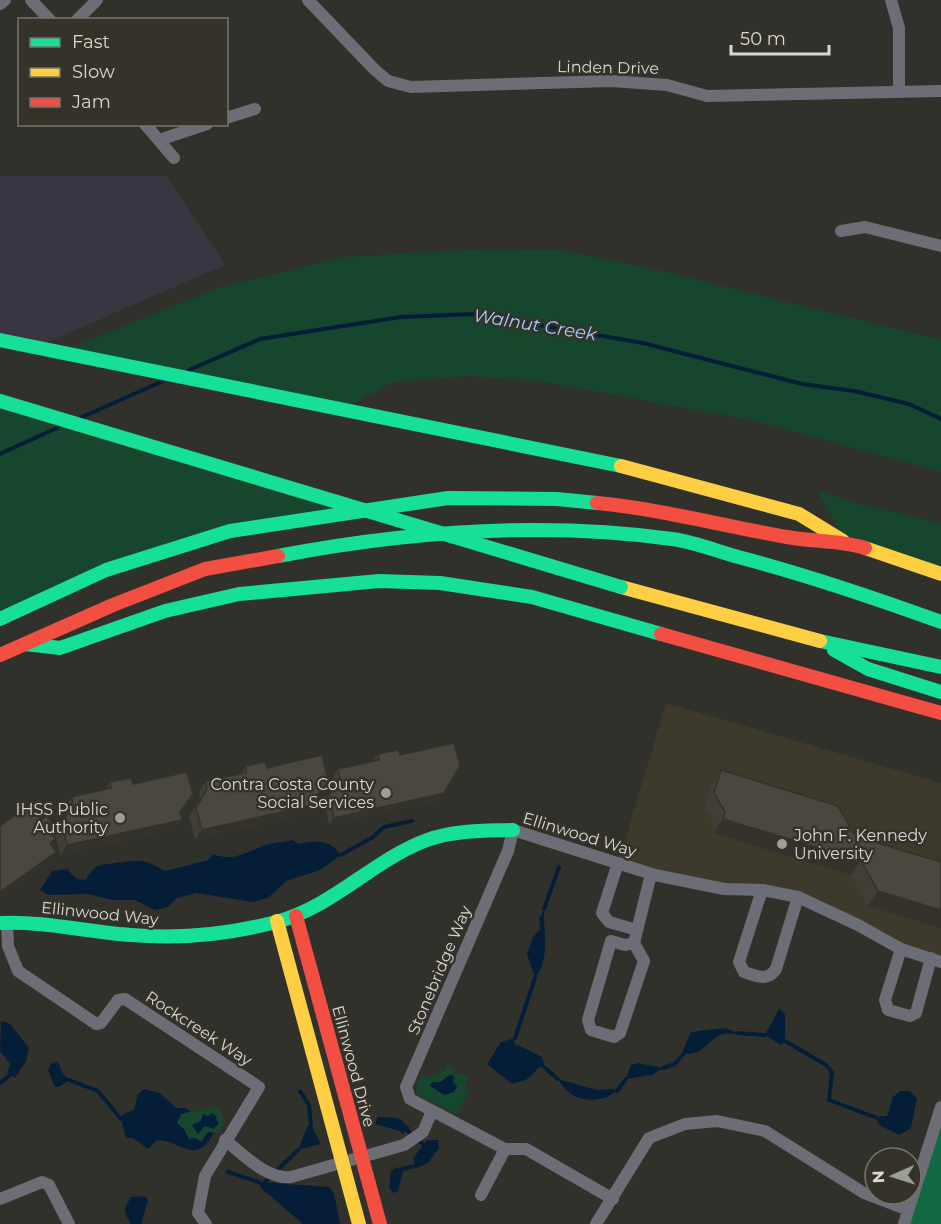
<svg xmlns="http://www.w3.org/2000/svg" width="941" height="1224" viewBox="0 0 941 1224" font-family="Montserrat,sans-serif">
	<rect width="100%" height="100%" fill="#31312c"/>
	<polygon fill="#3a3543" points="0,176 166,176 225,265 36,347 0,340"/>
	<polygon fill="#3d3a2c" points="666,703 941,783 941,962 798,897 724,889 618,863"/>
	<g fill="#17462f">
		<polygon points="488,249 561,250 661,271 941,340 941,472 756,421 545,382 468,376 393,382 344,408 60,352 218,288 345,257"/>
		<polygon points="0,401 355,507 230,531 0,619"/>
		<polygon points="817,490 859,504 941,523 941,574 846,542"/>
		<polygon points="447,1064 454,1068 453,1074 462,1074 468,1078 464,1089 469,1091 457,1114 418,1095 416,1088 422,1074 431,1078 434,1072 438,1074 440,1070 444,1071"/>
		<polygon points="216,1107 222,1112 223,1125 218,1132 208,1132 204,1141 189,1139 184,1129 177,1123 181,1114"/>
	</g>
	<polygon fill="#136844" points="941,1107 941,1224 910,1224"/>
	<g fill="#051e37">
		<path d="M293 840 298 844C316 840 329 839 341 855L320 870 286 881 268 898 252 902 196 893 177 898 168 907 155 910 135 900H112L88 894 48 895 40 890 52 871 67 869 77 879 86 880C94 864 99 865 116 863 140 860 142 858 165 871L208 860 213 854C235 863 248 850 269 844 277 842 285 842 293 840Z"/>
		<path d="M544 909C543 931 551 959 535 978L527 954 533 937 540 929 539 919Z"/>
		<polygon points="779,1009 785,1014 785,1041 781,1045 765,1035"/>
		<polygon points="1,1021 10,1024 29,1048 26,1061 15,1078 7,1073 10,1064 0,1051"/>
		<path d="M725 1028 738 1033C731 1035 724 1032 718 1036 707 1043 703 1053 688 1054L683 1050 691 1032Z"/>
		<path d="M515 1038 514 1044C523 1047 533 1052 542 1057L545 1068 540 1067 526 1080 512 1084 487 1064 501 1042Z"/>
		<polygon points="58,1062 63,1074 69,1080 59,1087 55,1087 48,1070 51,1063"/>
		<polygon points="638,1063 663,1068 652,1075 626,1079 631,1065"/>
		<polygon points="450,1075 454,1076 453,1082 457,1087 454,1092 444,1095 430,1086 432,1082 440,1082"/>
		<path d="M558 1079 597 1090 613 1089 617 1091C596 1106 570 1102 558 1079Z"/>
		<path d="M144 1089 160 1093 176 1108H185L191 1111 181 1114 177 1123 184 1129 189 1139 196 1138 201 1142 208 1132 214 1133C195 1167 181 1140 157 1140L148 1149 133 1138H126L121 1119 123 1114 134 1110 138 1094Z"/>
		<polygon points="900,1091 910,1091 917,1098 911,1128 899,1135 879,1125 877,1122 880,1116 887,1116 893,1097"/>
		<polygon points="212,1113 217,1116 216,1119 219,1123 214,1129 205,1126 198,1134 192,1125 201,1121 203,1114 208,1116"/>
		<polygon points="378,1117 398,1118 410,1128 402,1134 400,1131 375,1124"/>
		<polygon points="308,1125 311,1125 321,1144 298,1150"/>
		<polygon points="427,1140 438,1140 439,1148 428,1163 416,1168 413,1158"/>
		<polygon points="398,1167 403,1172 398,1191 393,1193 389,1187 391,1170"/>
		<polygon points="259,1182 329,1187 334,1193 340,1224 303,1224 261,1188"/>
		<polygon points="145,1196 148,1200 141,1224 131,1224 126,1215 125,1208 131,1197"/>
	</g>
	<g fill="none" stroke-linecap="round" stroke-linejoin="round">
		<g stroke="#051e37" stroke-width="4">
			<polyline points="189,370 260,339 401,317 474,314 643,343 802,384 854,391 909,404 941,419"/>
			<polyline points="82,417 163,381"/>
			<polyline points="0,454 59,427"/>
			<polyline points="341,855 373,837 384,827 412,821"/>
			<polyline points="544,909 559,867"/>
			<polyline points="738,1033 765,1035"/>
			<polyline points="515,1038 535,978"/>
			<polyline points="785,1041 826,1065 832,1072 829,1100 877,1118"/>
			<polyline points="545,1068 558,1079"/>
			<polyline points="663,1068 675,1064 685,1052"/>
			<polyline points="69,1080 98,1091 121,1119"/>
			<polyline points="0,1083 9,1076"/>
			<polyline points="300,1091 309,1105 311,1125"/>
			<polyline points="617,1091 626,1079"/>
			<polyline points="408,1131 424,1145"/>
			<polyline points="402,1169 415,1166"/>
			<polyline points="228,1172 259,1182"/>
			<polyline points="265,1182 298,1150"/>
		</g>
		<g stroke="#6d6d78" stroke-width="12">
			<polyline points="31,0 50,20"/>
			<polyline points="308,0 374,69 388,81 411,87 611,81 667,85 707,96 941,91"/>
			<polyline points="891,0 899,28 899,90"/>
			<polyline points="0,4 5,0"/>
			<polyline points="77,20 97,0"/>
			<polyline points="226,118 255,109"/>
			<polyline points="145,124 174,158"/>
			<polyline points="159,140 207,124"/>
			<polyline points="841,231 865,227 941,246"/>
			<polyline points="618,863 602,913 609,922 637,930"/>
			<path d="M762 890 739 962 744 972C757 976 767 982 776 969L798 897"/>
			<polyline points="7,923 8,946 18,971 89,1019 96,1024 101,1023 118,1000 125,999 259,1087 205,1176 198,1213 206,1224"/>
			<polyline points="634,943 625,945 611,941 588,1020 591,1030 614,1037 620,1033 644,961 634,943 651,874"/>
			<polyline points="901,949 885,1000 888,1010 910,1016 916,1013 931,958"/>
			<path d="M225 1140C243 1154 267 1180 291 1177L404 1145 423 1132 432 1111"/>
			<polyline points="481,1195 505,1149"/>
			<polyline points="0,1199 42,1182 49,1185 69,1224"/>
			<polyline points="613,1199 526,1149 505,1149 410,1099 406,1087 508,851 513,830 655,875 724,889 762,890 798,897 858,925 901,949 941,962"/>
			<polyline points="596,1224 649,1138 685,1124 717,1121 765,1131 864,1193 908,1210"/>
			<polyline points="904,1224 941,1107"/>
		</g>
		<g stroke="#16e098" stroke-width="14">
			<polyline points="0,340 621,466"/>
			<path d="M278 556C405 532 542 521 672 539 695 542 719 552 742 558 810 576 875 598 941 622"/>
			<polyline points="0,619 106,570 230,531 448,498 557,499 597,503"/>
			<polyline points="820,641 941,667"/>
			<polyline points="25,644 60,648 165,611 239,594 379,581 440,583 532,597 661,634"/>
			<polyline points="834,650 868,669 941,692"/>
			<path d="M0 923C45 921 87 932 131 935 179 939 230 934 276 922 333 907 373 860 427 840 455 830 485 831 513 830"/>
		</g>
		<g stroke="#ffcf43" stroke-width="14">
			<polyline points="621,466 799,514 843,541"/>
			<polyline points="865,548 941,574"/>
			<polyline points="621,587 820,641"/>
			<polyline points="277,921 359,1224"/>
		</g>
		<g stroke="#f24e42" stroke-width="14">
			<path d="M597 503C661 509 724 526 787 537 814 542 839 540 865 548"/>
			<polyline points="661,634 941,713"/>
			<polyline points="0,655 113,605 205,569 278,556"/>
			<polyline points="296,916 380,1224"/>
		</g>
		<polyline stroke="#16e098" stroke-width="14" points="0,401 621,587"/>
	</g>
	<g fill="#403e35">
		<polygon points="378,754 400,755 439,801 329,825 324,801 335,785 333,777 338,769 373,761"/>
		<polygon points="246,766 267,768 328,782 315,798 310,814 195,839 189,817 200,799 199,791 206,781 240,774"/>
		<polygon points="721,770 855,836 941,862 941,928 867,906 851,875 713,833 715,826 704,807 711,784"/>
		<polygon points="110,782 133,784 180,812 175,830 60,855 55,832 66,814 65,807 72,797 105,790"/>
	</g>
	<g fill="#34322b">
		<polygon points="328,782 309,806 317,804 310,814 195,839 202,830 315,797"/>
		<polygon points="444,793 439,801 329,825 334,818"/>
		<polygon points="723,819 861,861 851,875 713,833"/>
		<polygon points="182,820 175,830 60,855 67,845"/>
		<polygon points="56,852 49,862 0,897 0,892"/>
		<polygon points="878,891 941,910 941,928 867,906"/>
	</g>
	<g fill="#4a483e" stroke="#34322b" stroke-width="1.5">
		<polygon points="454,743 460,766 444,793 334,818 330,794 340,778 338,769 379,760 378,754 398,750 400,755"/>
		<polygon points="322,755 328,782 315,797 317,804 202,830 196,808 207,789 206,781 246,773 246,766 265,762 267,768"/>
		<polygon points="721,770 838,806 855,836 941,862 941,910 878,891 861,861 723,819 725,812 714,793"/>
		<polygon points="187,772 193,794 180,812 182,820 67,845 62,822 73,805 72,797 111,788 110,782 131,778 133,784"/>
		<polygon points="31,804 42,819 47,816 54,826 49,830 55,839 50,843 56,852 0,892 0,826"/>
	</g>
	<g fill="#9e9e98" stroke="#343229" stroke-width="2">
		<circle cx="386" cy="793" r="6"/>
		<circle cx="120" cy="818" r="6"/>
		<circle cx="782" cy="844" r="6"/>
	</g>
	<g text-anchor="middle" stroke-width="5" stroke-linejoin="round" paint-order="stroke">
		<g font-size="16" fill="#d9d8d2" stroke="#343229">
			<text transform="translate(608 67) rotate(1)" y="6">Linden Drive</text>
			<text transform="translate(580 834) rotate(17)" y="6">Ellinwood Way</text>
			<text transform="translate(100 913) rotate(6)" y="6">Ellinwood Way</text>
			<text transform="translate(439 970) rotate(-67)" y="6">Stonebridge Way</text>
			<text transform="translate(199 1028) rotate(33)" y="6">Rockcreek Way</text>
			<text transform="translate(354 1066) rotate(75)" y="6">Ellinwood Drive</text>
		</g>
		<g font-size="16" fill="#d9d8d2" stroke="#343229" text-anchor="end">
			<text x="374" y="790">Contra Costa County<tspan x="374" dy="18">Social Services</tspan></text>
			<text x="108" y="815">IHSS Public<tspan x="108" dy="18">Authority</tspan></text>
			<text x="794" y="841" text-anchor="start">John F. Kennedy<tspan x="794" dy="18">University</tspan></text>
		</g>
		<g font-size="18" font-style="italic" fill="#a3ceff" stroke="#343229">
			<text transform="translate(535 325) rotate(9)" y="6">Walnut Creek</text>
		</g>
	</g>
	<rect x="18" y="18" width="210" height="108" fill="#343229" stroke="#76746d" stroke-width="1.5"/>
	<rect x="30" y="38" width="30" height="9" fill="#16e098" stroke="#76746d" stroke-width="1.5"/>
	<text x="72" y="48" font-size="18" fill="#d9d8d2">Fast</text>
	<rect x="30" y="68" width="30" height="9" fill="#ffcf43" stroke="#76746d" stroke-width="1.5"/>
	<text x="72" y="78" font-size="18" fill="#d9d8d2">Slow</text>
	<rect x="30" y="98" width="30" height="9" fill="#f24e42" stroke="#76746d" stroke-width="1.5"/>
	<text x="72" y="108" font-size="18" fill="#d9d8d2">Jam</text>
	<g transform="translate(893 1176) rotate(267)"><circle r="28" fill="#343229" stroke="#76746d" stroke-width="1.5"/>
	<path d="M0-4.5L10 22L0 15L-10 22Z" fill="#9e9e98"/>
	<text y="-9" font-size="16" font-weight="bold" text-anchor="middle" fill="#d9d8d2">N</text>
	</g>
	<path d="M731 45v9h98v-9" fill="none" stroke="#d9d8d2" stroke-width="3"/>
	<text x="740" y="45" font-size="18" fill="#d9d8d2" stroke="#343229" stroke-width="4.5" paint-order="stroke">50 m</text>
</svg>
